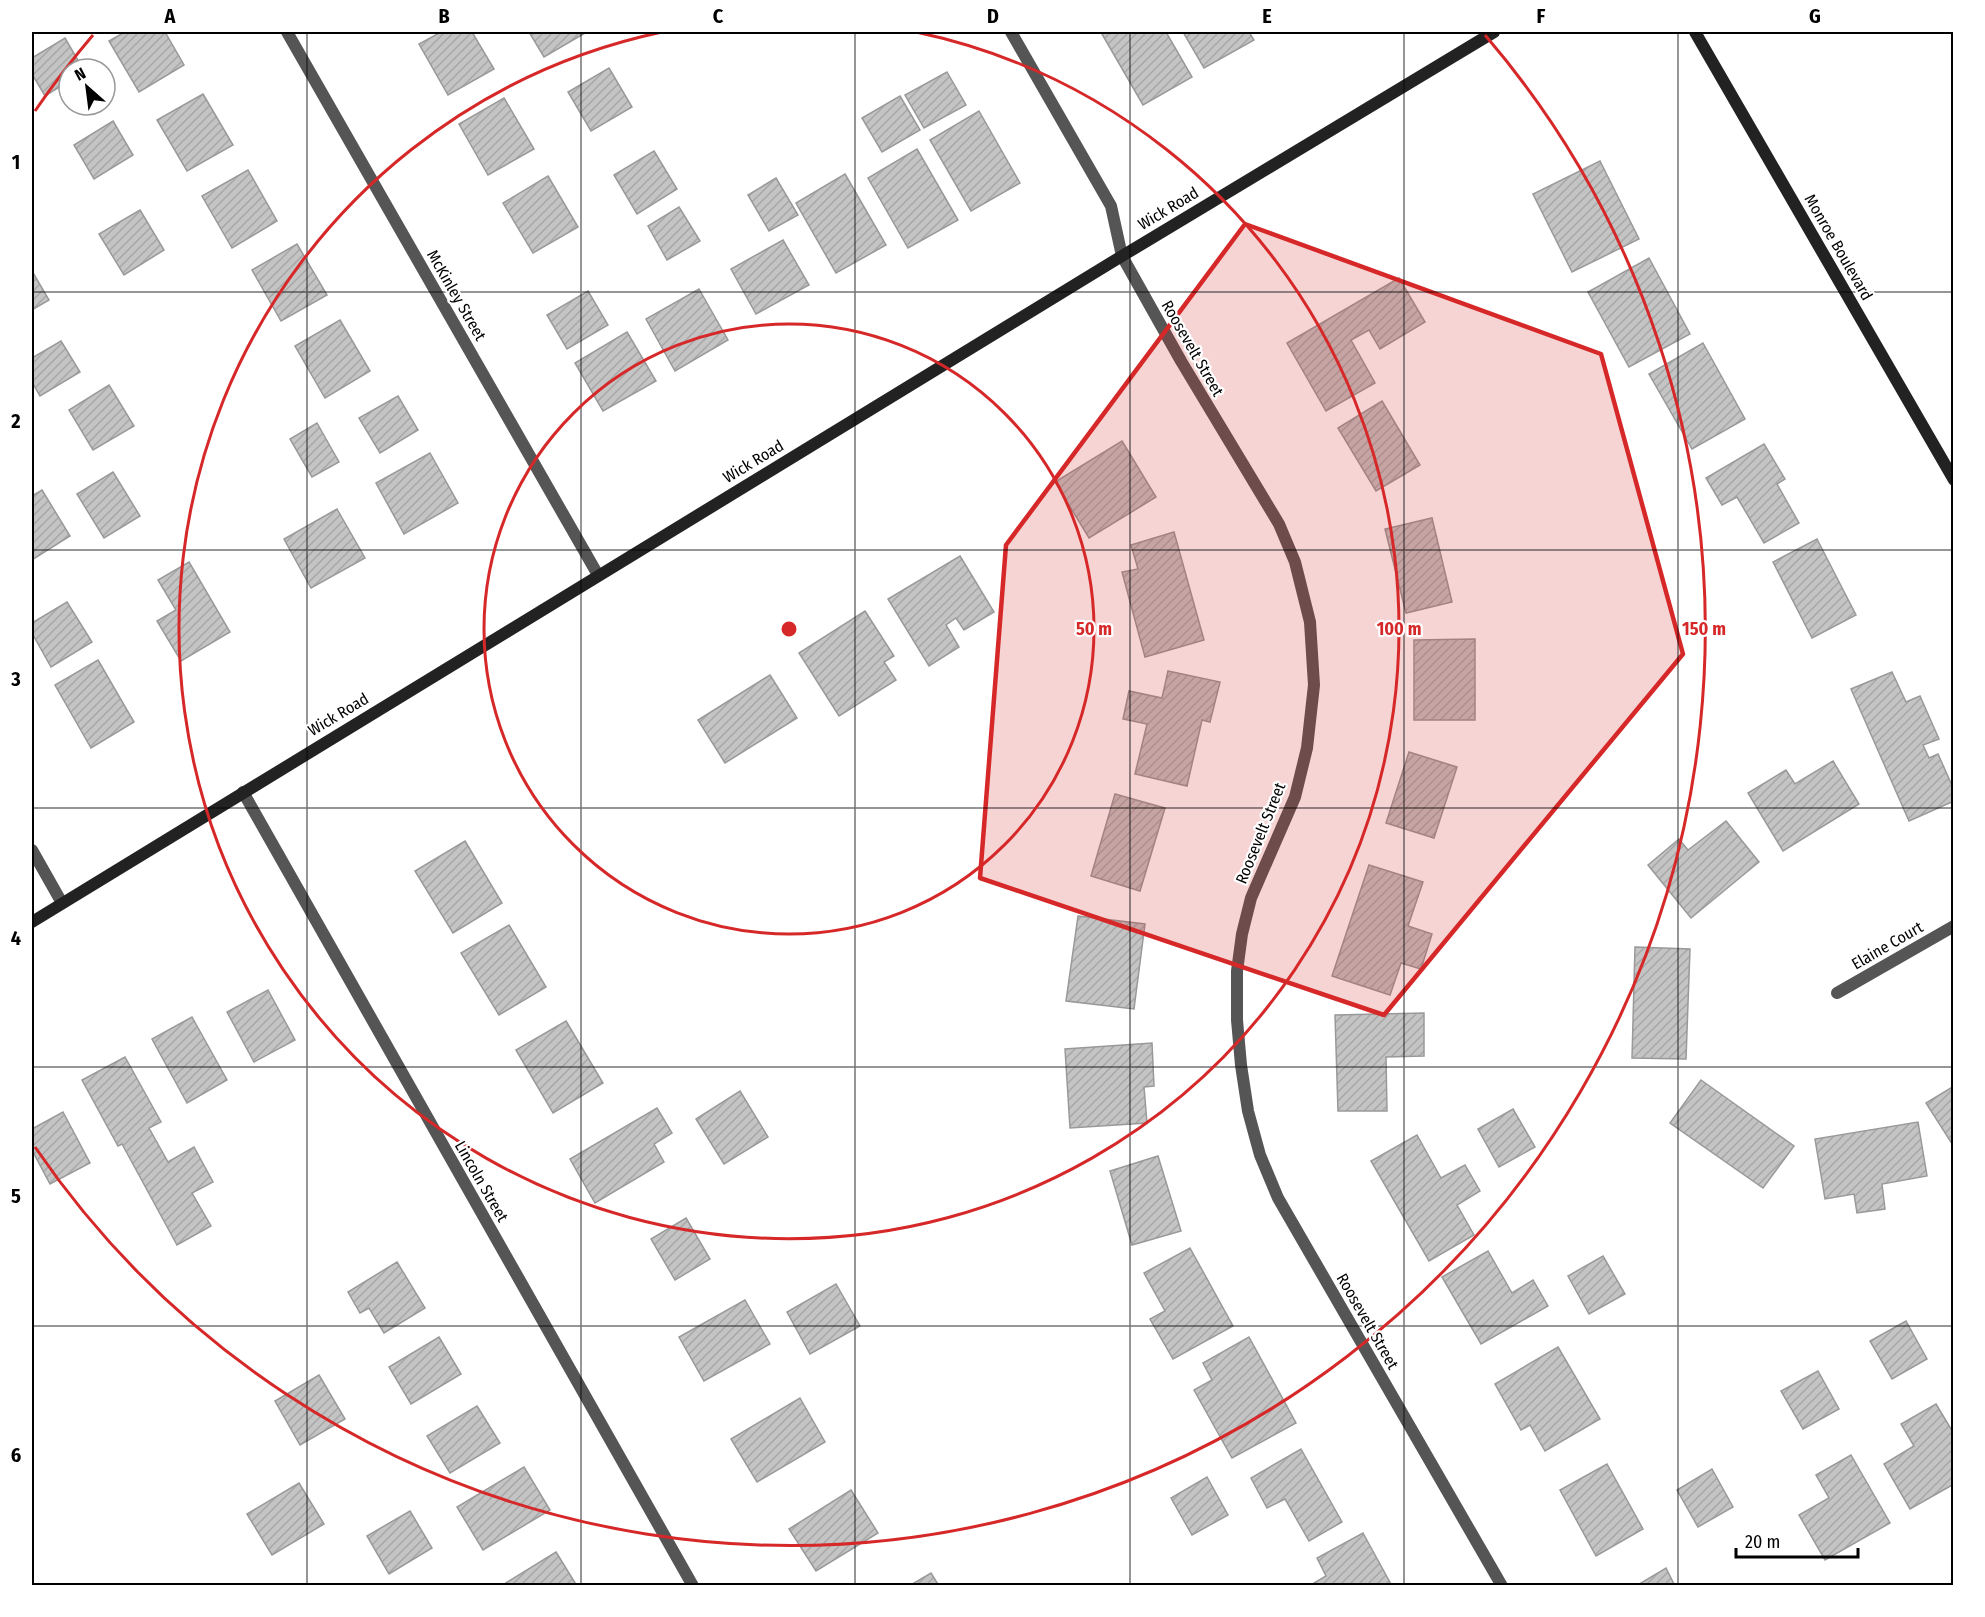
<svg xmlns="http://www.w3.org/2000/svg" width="1985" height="1617" viewBox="0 0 1985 1617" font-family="'Fira Sans Condensed',sans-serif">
	<defs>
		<pattern id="building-hatch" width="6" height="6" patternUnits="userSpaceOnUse" patternTransform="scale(1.5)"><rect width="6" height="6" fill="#c4c4c4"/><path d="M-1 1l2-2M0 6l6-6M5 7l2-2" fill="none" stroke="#a7a7a7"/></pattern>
	</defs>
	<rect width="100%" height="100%" fill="#fff"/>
	<g fill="url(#building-hatch)" stroke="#999" stroke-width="1.5">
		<polygon points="125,32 165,32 184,65 139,92 109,41"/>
		<polygon points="441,32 472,32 494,69 448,95 419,44"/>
		<polygon points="529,32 584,32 585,33 544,57"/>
		<polygon points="1107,32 1166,32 1192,77 1143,105 1102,34"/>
		<polygon points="1183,32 1249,32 1254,40 1204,68"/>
		<polygon points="65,38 83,69 69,69 69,81 45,96 32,74 32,58"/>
		<polygon points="609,68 632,107 591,131 568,92"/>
		<polygon points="947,72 966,105 924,128 905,95"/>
		<polygon points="203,94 233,145 187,171 157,120"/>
		<polygon points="900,96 920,130 882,152 862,118"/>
		<polygon points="504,98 534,149 488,175 459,124"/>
		<polygon points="979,111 1020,183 971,211 930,140"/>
		<polygon points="113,121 133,155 94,179 74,145"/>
		<polygon points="917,149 958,220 908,248 868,178"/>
		<polygon points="654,151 677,189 637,214 614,175"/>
		<polygon points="1600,161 1639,239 1572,272 1533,194"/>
		<polygon points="248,170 277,221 232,248 202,196"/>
		<polygon points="845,174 886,245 836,273 796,203"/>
		<polygon points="548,176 578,227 533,253 503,203"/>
		<polygon points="776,178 798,215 769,231 748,195"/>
		<polygon points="679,207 700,241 667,260 648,226"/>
		<polygon points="140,210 164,250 124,275 99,234"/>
		<polygon points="783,240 809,285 756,314 731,269"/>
		<polygon points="297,244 327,295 281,321 252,270"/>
		<polygon points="1649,258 1690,334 1629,367 1588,292"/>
		<polygon points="32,271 49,300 32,310"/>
		<polygon points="1399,278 1425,322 1380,349 1369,330 1351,340 1375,383 1326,411 1287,343"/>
		<polygon points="699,289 728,340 675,371 646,319"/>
		<polygon points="588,291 608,325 567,349 547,315"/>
		<polygon points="340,320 370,371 325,398 295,346"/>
		<polygon points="627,332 656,381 603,411 575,363"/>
		<polygon points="61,341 80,372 40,396 32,382 32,358"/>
		<polygon points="1703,343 1745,419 1692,449 1649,374"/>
		<polygon points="109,385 134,426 93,450 69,410"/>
		<polygon points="398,396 418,430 380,453 359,418"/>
		<polygon points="1382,401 1420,465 1376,491 1338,428"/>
		<polygon points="317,423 339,462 312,477 290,439"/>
		<polygon points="1122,441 1156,497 1089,538 1055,482"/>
		<polygon points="1764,444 1785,479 1777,484 1799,523 1764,543 1737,497 1722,505 1706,478"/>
		<polygon points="430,453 458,503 404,534 376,483"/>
		<polygon points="113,472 140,516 104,538 77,494"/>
		<polygon points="42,490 70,536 32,560 32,496"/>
		<polygon points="337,509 365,558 311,588 284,539"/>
		<polygon points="1432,518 1452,602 1406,613 1385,529"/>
		<polygon points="1174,532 1204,640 1145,657 1122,572 1138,569 1131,545"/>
		<polygon points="1817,539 1856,615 1812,638 1773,562"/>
		<polygon points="960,556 994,612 964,630 956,618 946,625 959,647 929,666 888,599"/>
		<polygon points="189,562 230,632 181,661 157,621 176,610 158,580"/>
		<polygon points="67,602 92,642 51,667 32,633 32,623"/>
		<polygon points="865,611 894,656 884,662 896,680 839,716 799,653"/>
		<polygon points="1475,639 1475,720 1414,720 1414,640"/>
		<polygon points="98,660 134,722 91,748 55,685"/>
		<polygon points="1168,671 1220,682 1210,722 1202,720 1187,786 1135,774 1147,724 1123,719 1129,691 1162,698"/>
		<polygon points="1892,672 1906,702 1920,696 1939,739 1923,745 1929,758 1938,754 1954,790 1954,801 1909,821 1851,689"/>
		<polygon points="770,675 797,718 725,763 698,720"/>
		<polygon points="1409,752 1457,767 1434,838 1386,823"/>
		<polygon points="1833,761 1859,804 1783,851 1748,793 1786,770 1795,784"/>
		<polygon points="1115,794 1165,808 1140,891 1091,876"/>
		<polygon points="1726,821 1759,862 1691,918 1648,865 1679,839 1688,850"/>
		<polygon points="465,841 502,903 453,933 415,871"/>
		<polygon points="1369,865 1423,882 1408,926 1432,934 1421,969 1401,963 1390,995 1332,976"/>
		<polygon points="1078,916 1145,924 1134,1009 1066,1001"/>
		<polygon points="509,925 546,987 499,1015 461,953"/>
		<polygon points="1635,947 1690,949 1686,1059 1632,1058"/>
		<polygon points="268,990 295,1040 254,1062 227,1012"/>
		<polygon points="1424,1013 1424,1056 1386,1057 1387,1111 1338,1111 1335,1015"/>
		<polygon points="192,1017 227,1080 187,1103 152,1039"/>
		<polygon points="566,1021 603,1083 553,1113 516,1050"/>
		<polygon points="1152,1043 1154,1086 1144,1087 1147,1123 1070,1128 1065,1049"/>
		<polygon points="125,1057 161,1122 149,1128 168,1162 194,1147 213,1182 192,1193 211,1226 177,1245 122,1144 118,1146 82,1080"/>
		<polygon points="1701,1080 1794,1146 1763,1188 1670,1123"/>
		<polygon points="1954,1086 1954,1147 1926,1103"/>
		<polygon points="740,1091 768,1137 724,1164 696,1119"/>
		<polygon points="657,1108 672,1133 654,1144 664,1162 595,1203 570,1159"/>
		<polygon points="1513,1109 1535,1147 1499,1167 1478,1129"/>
		<polygon points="63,1112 90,1163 50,1184 32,1150 32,1129"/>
		<polygon points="1918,1122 1927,1176 1882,1184 1885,1209 1857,1213 1854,1194 1825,1199 1815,1139"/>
		<polygon points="1417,1135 1441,1178 1465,1165 1480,1191 1457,1205 1474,1235 1429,1261 1371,1161"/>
		<polygon points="1158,1156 1181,1231 1132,1245 1110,1171"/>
		<polygon points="686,1218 710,1259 675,1280 651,1239"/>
		<polygon points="1190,1248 1233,1326 1173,1359 1150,1319 1165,1311 1144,1273"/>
		<polygon points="1488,1251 1512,1293 1533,1280 1548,1306 1481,1344 1442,1277"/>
		<polygon points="1603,1256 1625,1294 1589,1314 1568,1276"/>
		<polygon points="397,1262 425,1308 384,1333 369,1308 360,1313 348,1292"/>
		<polygon points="836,1284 860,1326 810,1354 787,1312"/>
		<polygon points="745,1300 770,1344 704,1381 679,1337"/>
		<polygon points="1906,1321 1927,1359 1892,1379 1870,1341"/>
		<polygon points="439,1337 461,1374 411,1404 389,1367"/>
		<polygon points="1249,1337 1296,1423 1232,1458 1194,1390 1212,1380 1203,1363"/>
		<polygon points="1558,1347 1600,1419 1545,1451 1530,1425 1521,1430 1495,1384"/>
		<polygon points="1818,1371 1839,1409 1803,1429 1781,1391"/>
		<polygon points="319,1375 345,1419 300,1445 275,1401"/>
		<polygon points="800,1398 825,1442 757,1482 731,1439"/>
		<polygon points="1936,1404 1954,1434 1954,1484 1910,1509 1884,1464 1914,1446 1901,1424"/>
		<polygon points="477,1406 500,1443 450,1473 427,1436"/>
		<polygon points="1301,1449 1342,1522 1309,1541 1285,1499 1267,1508 1251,1478"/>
		<polygon points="1851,1455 1890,1523 1825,1560 1799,1515 1829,1498 1816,1475"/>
		<polygon points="1607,1464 1643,1529 1596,1556 1560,1490"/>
		<polygon points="524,1467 550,1510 483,1550 457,1507"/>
		<polygon points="1712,1469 1733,1507 1698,1527 1677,1490"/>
		<polygon points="1207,1477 1228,1515 1192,1535 1171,1498"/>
		<polygon points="299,1483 324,1524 272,1555 247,1514"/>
		<polygon points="851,1490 878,1533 816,1571 789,1529"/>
		<polygon points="410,1511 432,1548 389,1574 367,1536"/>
		<polygon points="1363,1533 1392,1586 1309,1586 1326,1576 1317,1558"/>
		<polygon points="556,1552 577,1586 501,1586"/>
		<polygon points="1666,1568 1675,1586 1636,1586"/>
		<polygon points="931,1573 939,1586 909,1586"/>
	</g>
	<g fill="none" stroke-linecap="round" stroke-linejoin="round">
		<g stroke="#555" stroke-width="12">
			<polyline points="287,32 598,575"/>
			<polyline points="1011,32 1111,206 1122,256 1181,361 1279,524 1295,562 1310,622 1314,685 1307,748 1295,797 1251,898 1242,934 1237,971 1237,1020 1241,1065 1248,1111 1260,1155 1278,1198 1502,1586"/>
			<polyline points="243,792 693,1586"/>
			<polyline points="32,850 62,903"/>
			<polyline points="1837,993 1954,926"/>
		</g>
		<g stroke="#222" stroke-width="12">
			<polyline points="1695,32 1954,480"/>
			<polyline points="32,922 1122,256 1494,32"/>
		</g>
	</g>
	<path fill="#d62828" fill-opacity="0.2" stroke="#d62828" stroke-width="4.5" stroke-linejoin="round" d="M1245 224 1601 354 1683 654 1384 1015 980 878 1006 545Z"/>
	<path fill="none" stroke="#000" stroke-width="1.5" stroke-opacity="0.55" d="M307 32V1586M581 32V1586M855 32V1586M1130 32V1586M1404 32V1586M1678 32V1586M32 292H1954M32 550H1954M32 808H1954M32 1067H1954M32 1326H1954"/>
	<g fill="none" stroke="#d62828" stroke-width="3">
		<circle cx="789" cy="629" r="305"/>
		<path d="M916 32A610 610 0 1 1 662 32"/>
		<path d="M35 111A915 915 0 0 1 93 35M1485 35A915 915 0 1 1 35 1147"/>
	</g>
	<g text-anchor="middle" stroke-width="4.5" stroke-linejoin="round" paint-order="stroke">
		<g font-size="16" fill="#000" stroke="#fff">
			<text transform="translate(1168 208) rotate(-31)" y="6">Wick Road</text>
			<text transform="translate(1839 247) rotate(60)" y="6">Monroe Boulevard</text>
			<text transform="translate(457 295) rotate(60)" y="6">McKinley Street</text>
			<text transform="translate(1193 348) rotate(60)" y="6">Roosevelt Street</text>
			<text transform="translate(753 461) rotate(-31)" y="6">Wick Road</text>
			<text transform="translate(338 714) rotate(-31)" y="6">Wick Road</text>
			<text transform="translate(1260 833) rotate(-68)" y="6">Roosevelt Street</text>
			<text transform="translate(1887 945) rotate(-30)" y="6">Elaine Court</text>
			<text transform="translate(482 1181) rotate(60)" y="6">Lincoln Street</text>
			<text transform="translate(1368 1321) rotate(60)" y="6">Roosevelt Street</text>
		</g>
	</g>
	<circle cx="789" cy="629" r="9" fill="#d62828" stroke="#fff" stroke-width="3"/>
	<g font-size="18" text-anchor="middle" font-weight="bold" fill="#d62828" stroke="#fff" stroke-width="4.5" stroke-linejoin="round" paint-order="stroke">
		<text x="1094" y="635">50 m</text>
		<text x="1399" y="635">100 m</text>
		<text x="1704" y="635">150 m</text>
	</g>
	<rect width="1985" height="1617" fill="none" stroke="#ffffff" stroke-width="66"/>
	<g transform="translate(87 87) rotate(332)"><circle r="28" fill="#ffffff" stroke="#999999" stroke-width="1.5"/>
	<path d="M0-4.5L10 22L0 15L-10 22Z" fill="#000000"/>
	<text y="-9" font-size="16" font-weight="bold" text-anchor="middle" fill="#000000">N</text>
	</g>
	<path d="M1736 1548v9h122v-9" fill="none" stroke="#000000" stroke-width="3"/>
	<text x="1745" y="1548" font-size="18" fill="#000000" stroke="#ffffff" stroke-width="4.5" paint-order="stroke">20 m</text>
	<rect x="33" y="33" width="1919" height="1551" fill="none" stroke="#000" stroke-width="2"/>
	<g font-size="20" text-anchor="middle" font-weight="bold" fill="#000">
		<text x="170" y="23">A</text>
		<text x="444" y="23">B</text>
		<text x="718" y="23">C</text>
		<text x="993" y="23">D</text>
		<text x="1267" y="23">E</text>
		<text x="1541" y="23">F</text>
		<text x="1815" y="23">G</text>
		<text x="16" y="169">1</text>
		<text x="16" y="428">2</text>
		<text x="16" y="686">3</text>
		<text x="16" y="945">4</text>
		<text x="16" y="1203">5</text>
		<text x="16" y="1462">6</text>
	</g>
</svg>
